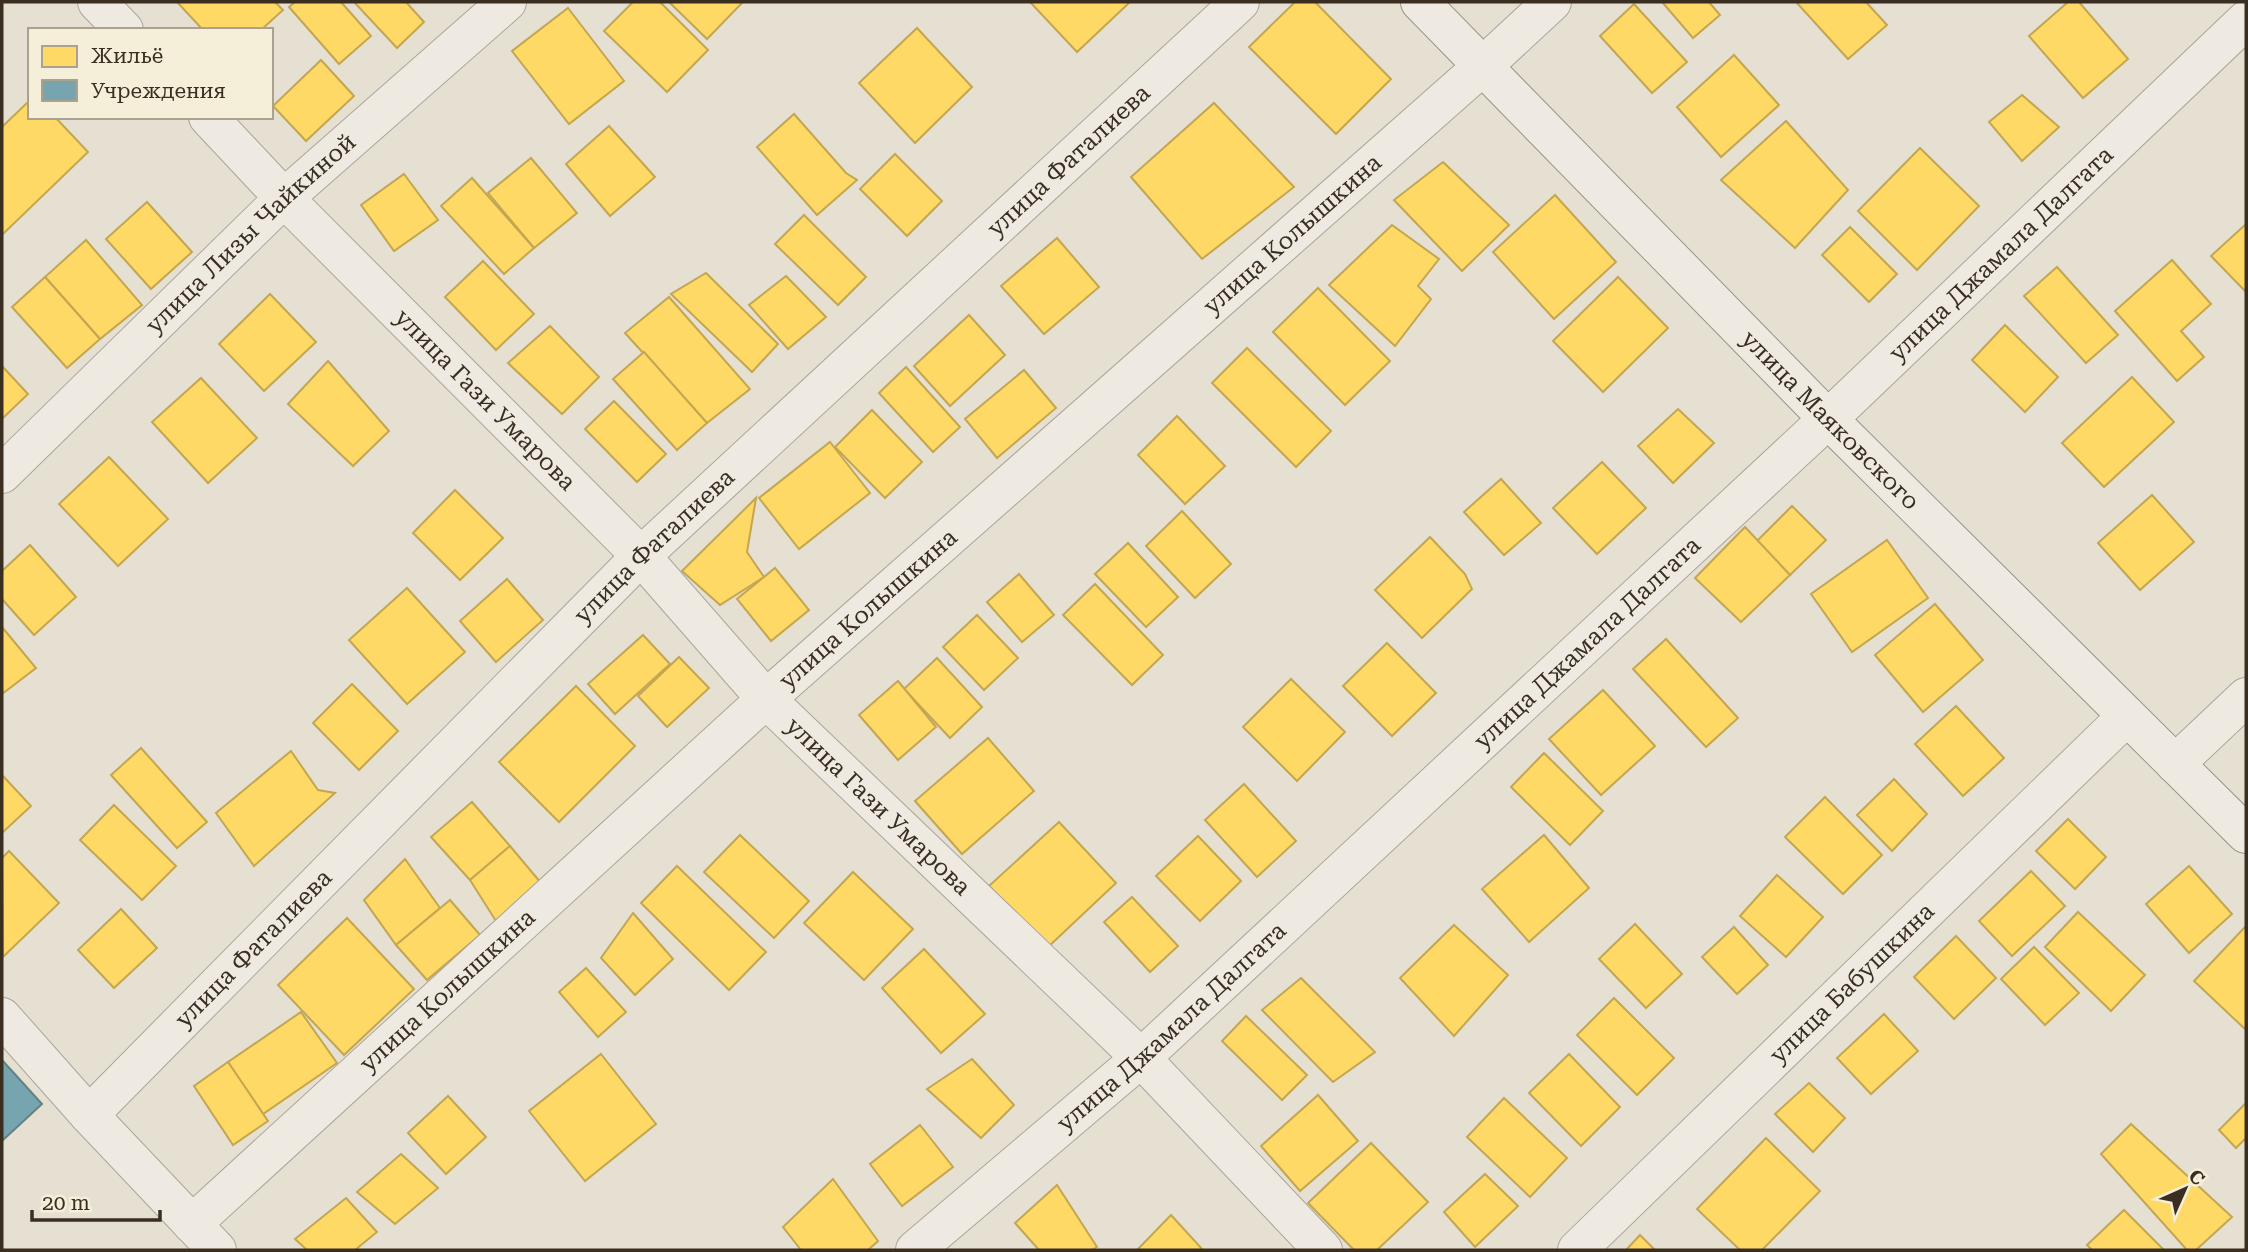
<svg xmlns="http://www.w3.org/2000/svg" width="2248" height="1252" viewBox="0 0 2248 1252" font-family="'Roboto Serif',serif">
	<rect width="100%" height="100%" fill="#e5e0d1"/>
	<g fill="#ffd966" stroke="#c4a651" stroke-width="2">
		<polygon points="177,2 275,2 283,10 261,30 203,30"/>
		<polygon points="295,2 341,2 371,36 339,64 289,7"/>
		<polygon points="354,2 406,2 424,22 397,48"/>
		<polygon points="633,2 660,2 708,50 667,92 604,31"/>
		<polygon points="669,2 743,2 707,39"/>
		<polygon points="1030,2 1130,2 1077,52"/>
		<polygon points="1295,2 1315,2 1391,79 1336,134 1249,47"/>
		<polygon points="1662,2 1709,2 1720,15 1693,38"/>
		<polygon points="1796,2 1866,2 1887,25 1848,59"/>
		<polygon points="2068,2 2079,2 2128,59 2083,98 2029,36"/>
		<polygon points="1634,4 1687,62 1652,93 1600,36"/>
		<polygon points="568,8 624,81 569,124 512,51"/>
		<polygon points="917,28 972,87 915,143 859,83"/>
		<polygon points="1734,55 1779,105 1721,157 1677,107"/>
		<polygon points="321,60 354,96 306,141 273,106"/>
		<polygon points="2022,95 2059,127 2022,161 1989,122"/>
		<polygon points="30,100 30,117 55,117 88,152 2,235 2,127"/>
		<polygon points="1214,103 1294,187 1202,259 1131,177"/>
		<polygon points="794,114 846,173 857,180 817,215 757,147"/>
		<polygon points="1786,121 1848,190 1795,248 1721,180"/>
		<polygon points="609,126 655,177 610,216 566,164"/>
		<polygon points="1920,148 1979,206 1917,270 1858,211"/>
		<polygon points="895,154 942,201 907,236 860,189"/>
		<polygon points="531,158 577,213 534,248 488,193"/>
		<polygon points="1443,162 1509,225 1462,271 1394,200"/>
		<polygon points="404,174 438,220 394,251 361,205"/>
		<polygon points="472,178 534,248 504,274 441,206"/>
		<polygon points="1555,195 1616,262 1554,319 1493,252"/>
		<polygon points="147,202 192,252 151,289 106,239"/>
		<polygon points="804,215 866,277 838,305 775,244"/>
		<polygon points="2246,224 2246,292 2211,256"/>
		<polygon points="1392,225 1439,259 1418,286 1431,299 1395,346 1329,285"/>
		<polygon points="1850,227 1897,274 1869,302 1822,255"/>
		<polygon points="1057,238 1099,287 1044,334 1001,286"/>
		<polygon points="86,240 142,305 100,339 45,277"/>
		<polygon points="2172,260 2211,304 2181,331 2204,357 2177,381 2115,311"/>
		<polygon points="483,261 534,314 496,350 445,297"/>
		<polygon points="2057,267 2118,335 2086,363 2024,296"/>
		<polygon points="706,273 778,344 752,372 671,294"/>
		<polygon points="786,276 826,317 788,349 749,305"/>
		<polygon points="45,277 100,339 67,368 12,307"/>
		<polygon points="1618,277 1668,328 1603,392 1553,341"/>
		<polygon points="1318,288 1390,361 1345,405 1273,332"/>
		<polygon points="270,294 316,342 264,391 219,344"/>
		<polygon points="669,297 750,389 707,423 625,333"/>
		<polygon points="969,315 1005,355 950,406 914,366"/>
		<polygon points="2005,325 2058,377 2025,412 1972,360"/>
		<polygon points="550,326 599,377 562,414 508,363"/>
		<polygon points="1247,348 1331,431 1296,467 1212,383"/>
		<polygon points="644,352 707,423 677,450 613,379"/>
		<polygon points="328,361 389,431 353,466 288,404"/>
		<polygon points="2,366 28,394 2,419"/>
		<polygon points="906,367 960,427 933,452 879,393"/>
		<polygon points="1024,370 1056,408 997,458 965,419"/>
		<polygon points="2132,377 2174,422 2104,487 2062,443"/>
		<polygon points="201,378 257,438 208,483 152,422"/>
		<polygon points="614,401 666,454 637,482 585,429"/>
		<polygon points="1678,409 1714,443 1673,483 1638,446"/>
		<polygon points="872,410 922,462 885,498 835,447"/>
		<polygon points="1177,416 1225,466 1185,504 1138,455"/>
		<polygon points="830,442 870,493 799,549 759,498"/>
		<polygon points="109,457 168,519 118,566 59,504"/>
		<polygon points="1602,462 1646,508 1597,554 1553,508"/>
		<polygon points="1501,479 1541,523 1504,555 1464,512"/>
		<polygon points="455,490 503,538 460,580 413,533"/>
		<polygon points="2152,495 2194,542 2140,590 2098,543"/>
		<polygon points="756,498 747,552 764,577 720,605 682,571"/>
		<polygon points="1792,506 1826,540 1790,575 1757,541"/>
		<polygon points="1182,511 1231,564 1195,598 1146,546"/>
		<polygon points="1745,527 1790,575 1741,622 1695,578"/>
		<polygon points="1430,537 1465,574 1472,589 1422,638 1375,590"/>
		<polygon points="1887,540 1928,598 1852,652 1811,594"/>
		<polygon points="1128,543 1178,597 1146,627 1095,574"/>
		<polygon points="30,545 76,597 34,635 2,599 2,571"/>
		<polygon points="775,568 809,610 771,641 737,599"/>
		<polygon points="1019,574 1054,615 1022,642 987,602"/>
		<polygon points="507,579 543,620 496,662 460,621"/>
		<polygon points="1095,584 1163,655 1132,685 1063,615"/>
		<polygon points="407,588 465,652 407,704 349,640"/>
		<polygon points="1935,604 1983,660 1923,712 1875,655"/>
		<polygon points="977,615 1018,658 984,690 943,647"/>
		<polygon points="2,627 36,668 2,694"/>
		<polygon points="643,635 670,664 615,714 588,684"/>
		<polygon points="1666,639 1738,718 1706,747 1633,669"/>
		<polygon points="1387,643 1436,693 1392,736 1343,686"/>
		<polygon points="679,657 709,688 667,727 638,696"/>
		<polygon points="937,658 982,707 950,738 904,689"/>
		<polygon points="1291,679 1345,732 1297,781 1243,727"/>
		<polygon points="898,681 936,727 898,760 859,715"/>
		<polygon points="352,684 398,731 359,770 313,723"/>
		<polygon points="576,686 635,746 559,822 499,762"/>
		<polygon points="1603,690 1655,746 1601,795 1549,739"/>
		<polygon points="1956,706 2004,758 1963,796 1915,744"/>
		<polygon points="988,738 1034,791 962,854 915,801"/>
		<polygon points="141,748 207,822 177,848 111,775"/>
		<polygon points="291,751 318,790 335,793 254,866 216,813"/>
		<polygon points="1544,753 1603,811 1570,845 1511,787"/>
		<polygon points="2,775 31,806 2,833"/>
		<polygon points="1894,779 1927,814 1892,851 1857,815"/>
		<polygon points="1244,784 1296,841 1257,877 1205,820"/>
		<polygon points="1825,797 1882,855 1843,894 1785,837"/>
		<polygon points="472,802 510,846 470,880 431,837"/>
		<polygon points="114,805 176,866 142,900 80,840"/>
		<polygon points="2068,819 2106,857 2075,889 2036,851"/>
		<polygon points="1059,822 1116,883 1047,948 989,886"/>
		<polygon points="740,835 809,901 774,938 704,872"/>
		<polygon points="1544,835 1589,888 1529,942 1482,889"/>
		<polygon points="1198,836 1241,881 1200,921 1156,876"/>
		<polygon points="510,846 541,883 496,921 470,880"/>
		<polygon points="9,851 59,903 3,957 2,858"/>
		<polygon points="405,859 440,908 396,945 364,900"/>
		<polygon points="677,866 766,952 729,990 641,903"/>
		<polygon points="2189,866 2232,914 2189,953 2146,904"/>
		<polygon points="2031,871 2065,906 2012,956 1979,921"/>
		<polygon points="853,872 913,929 864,980 804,923"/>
		<polygon points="1777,875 1823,917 1786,957 1740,916"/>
		<polygon points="1132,897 1178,946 1150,972 1104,922"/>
		<polygon points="450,900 480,935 427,980 396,945"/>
		<polygon points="121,909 157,948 114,988 78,950"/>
		<polygon points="2078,912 2145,975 2111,1011 2045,947"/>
		<polygon points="633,913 673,959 635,995 601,958"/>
		<polygon points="347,918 414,989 344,1055 278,985"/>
		<polygon points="1635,924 1682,974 1646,1008 1599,959"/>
		<polygon points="1454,925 1508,975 1454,1036 1400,978"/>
		<polygon points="1734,927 1768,965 1737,994 1702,957"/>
		<polygon points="2245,927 2246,928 2246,1030 2194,981"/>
		<polygon points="1956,936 1996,978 1954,1019 1914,977"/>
		<polygon points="2034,947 2079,993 2045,1025 2001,979"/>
		<polygon points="924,949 985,1014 941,1053 882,988"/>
		<polygon points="586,968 626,1012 598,1037 559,992"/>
		<polygon points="1301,978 1375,1052 1333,1082 1262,1010"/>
		<polygon points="1614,998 1674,1058 1637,1095 1577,1035"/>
		<polygon points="301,1012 337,1063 263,1114 228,1062"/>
		<polygon points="1884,1014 1918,1051 1871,1094 1837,1058"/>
		<polygon points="1246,1016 1307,1075 1282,1100 1222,1041"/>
		<polygon points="601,1054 656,1124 585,1181 529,1111"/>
		<polygon points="1569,1054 1620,1107 1581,1146 1529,1093"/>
		<polygon points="972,1059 1014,1105 981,1138 927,1089"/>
		<polygon points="228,1062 268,1121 233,1145 194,1086"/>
		<polygon points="1809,1083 1845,1118 1813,1152 1775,1114"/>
		<polygon points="1318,1095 1358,1141 1300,1191 1261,1146"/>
		<polygon points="448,1096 486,1137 446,1174 408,1133"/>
		<polygon points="1504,1098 1567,1158 1530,1197 1467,1137"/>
		<polygon points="2246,1103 2246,1140 2245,1139 2236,1148 2219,1130"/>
		<polygon points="2131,1124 2232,1217 2196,1250 2187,1250 2101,1154"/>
		<polygon points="920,1125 953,1167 902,1206 870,1164"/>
		<polygon points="1766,1138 1820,1191 1762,1250 1740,1250 1697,1209"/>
		<polygon points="1371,1143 1428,1202 1377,1250 1354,1250 1308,1203"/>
		<polygon points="401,1154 438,1188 395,1224 357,1192"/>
		<polygon points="1485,1174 1518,1206 1475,1247 1444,1212"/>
		<polygon points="833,1179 878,1241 868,1250 801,1250 783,1227"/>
		<polygon points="1057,1185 1097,1247 1092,1250 1039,1250 1015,1223"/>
		<polygon points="346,1198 377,1232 355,1250 307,1250 295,1239"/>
		<polygon points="2124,1210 2164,1250 2092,1250 2087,1245"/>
		<polygon points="1171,1215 1203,1250 1137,1250"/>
		<polygon points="1640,1235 1655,1250 1626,1250"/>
	</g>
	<polygon fill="#76a5af" stroke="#648184" stroke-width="2" points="2,1060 42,1104 2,1141"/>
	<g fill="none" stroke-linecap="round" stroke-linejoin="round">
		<defs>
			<g id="street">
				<polyline points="97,2 124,30"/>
				<path id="s1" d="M208 117 284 198 641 556 766 699 1141 1058 1323 1250"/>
				<path id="s2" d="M2 474 284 198 507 2"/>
				<polyline points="2175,764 2246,697"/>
				<polyline points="2,1017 89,1115 217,1250"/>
				<path id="s3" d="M89 1115 641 556 1240 2"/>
				<path id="s4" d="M192 1224 766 699 1483 66 1552 2"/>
				<path id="s5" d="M915 1250 1141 1058 1828 419 2246 20"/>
				<path id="s6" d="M1577 1250 2126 717"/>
			</g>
			<g id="secondary">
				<path id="s7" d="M1420 2 1828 419 2246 834"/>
			</g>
		</defs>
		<use href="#street" stroke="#aba599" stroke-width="40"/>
		<use href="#secondary" stroke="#9a958a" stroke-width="40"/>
		<use href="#street" stroke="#eeeae2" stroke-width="38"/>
		<use href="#secondary" stroke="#eeeae2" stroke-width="38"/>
	</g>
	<g text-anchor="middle" stroke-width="7" stroke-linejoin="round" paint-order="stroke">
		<g font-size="24" fill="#3a2e21" stroke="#f5eed9">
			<text dy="8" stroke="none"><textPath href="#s3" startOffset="1368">улица Фаталиева</textPath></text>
			<text dy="8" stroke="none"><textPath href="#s2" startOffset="346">улица Лизы Чайкиной</textPath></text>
			<text dy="8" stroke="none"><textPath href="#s4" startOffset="1480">улица Колышкина</textPath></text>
			<text dy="8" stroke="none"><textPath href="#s5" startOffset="1474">улица Джамала Далгата</textPath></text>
			<text dy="8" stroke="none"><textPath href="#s1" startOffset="396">улица Гази Умарова</textPath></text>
			<text dy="8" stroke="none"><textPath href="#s7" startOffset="586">улица Маяковского</textPath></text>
			<text dy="8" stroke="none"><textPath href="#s3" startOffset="802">улица Фаталиева</textPath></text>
			<text dy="8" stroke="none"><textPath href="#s4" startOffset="914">улица Колышкина</textPath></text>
			<text dy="8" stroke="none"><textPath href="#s5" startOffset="906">улица Джамала Далгата</textPath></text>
			<text dy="8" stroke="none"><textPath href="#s1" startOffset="962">улица Гази Умарова</textPath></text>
			<text dy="8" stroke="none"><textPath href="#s3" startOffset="234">улица Фаталиева</textPath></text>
			<text dy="8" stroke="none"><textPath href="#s6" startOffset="383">улица Бабушкина</textPath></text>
			<text dy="8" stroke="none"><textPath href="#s4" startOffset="346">улица Колышкина</textPath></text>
			<text dy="8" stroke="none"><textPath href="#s5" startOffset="340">улица Джамала Далгата</textPath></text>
		</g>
	</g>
	<rect width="2248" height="1252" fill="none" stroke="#3a2e21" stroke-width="7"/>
	<rect x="28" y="28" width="245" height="91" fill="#f5eed9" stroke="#aaa18f" stroke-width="2"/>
	<rect x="42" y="46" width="35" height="21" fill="#ffd966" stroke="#aaa18f" stroke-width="2"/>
	<text x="91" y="63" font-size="21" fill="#3a2e21">Жильё</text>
	<rect x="42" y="80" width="35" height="21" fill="#76a5af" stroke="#aaa18f" stroke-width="2"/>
	<text x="91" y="98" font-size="21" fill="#3a2e21">Учреждения</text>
	<g transform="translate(2185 1189) rotate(45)" stroke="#f5eed9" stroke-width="5" paint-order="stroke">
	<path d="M0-5L12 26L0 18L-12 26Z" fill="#3a2e21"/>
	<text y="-10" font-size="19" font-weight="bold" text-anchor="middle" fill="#3a2e21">С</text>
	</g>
	<path d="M32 1210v10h128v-10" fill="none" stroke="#3a2e21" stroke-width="3.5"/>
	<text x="42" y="1210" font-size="21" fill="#3a2e21" stroke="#f5eed9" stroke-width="5" paint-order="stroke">20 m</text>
</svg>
